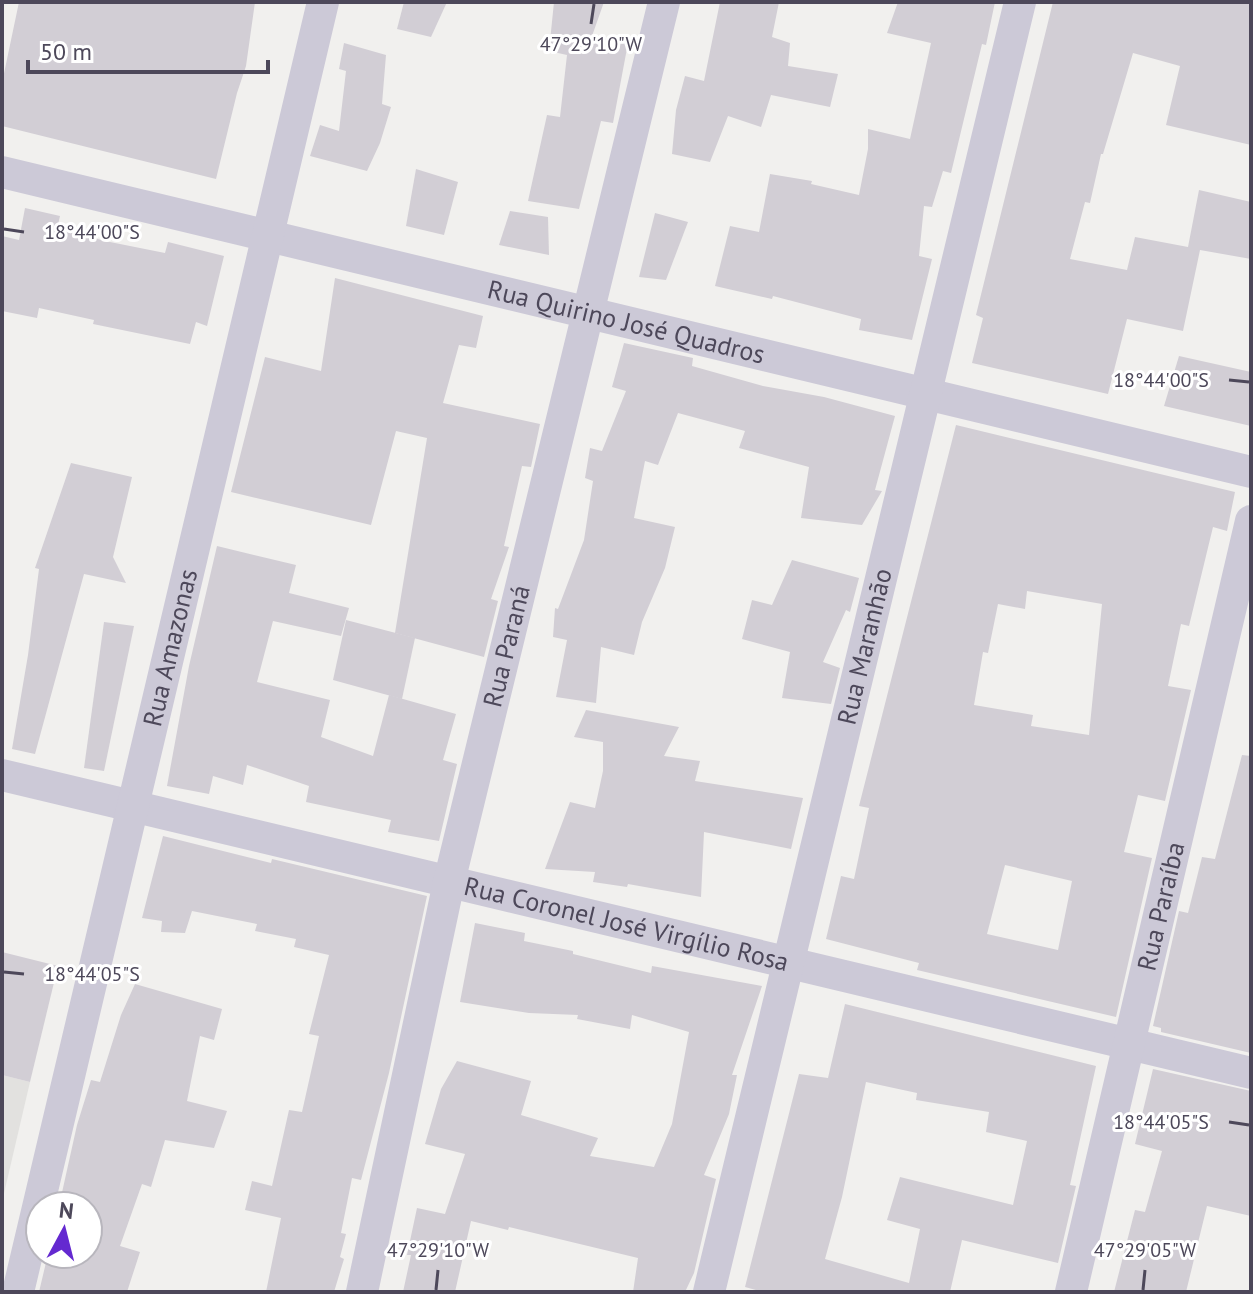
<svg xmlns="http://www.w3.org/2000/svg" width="1253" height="1294" viewBox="0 0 1253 1294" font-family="'PT Sans',sans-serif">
	<rect width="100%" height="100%" fill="#f1f0ee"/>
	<polygon fill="#e2e1df" points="2,1075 30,1082 2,1202"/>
	<g fill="#d2ced5" fill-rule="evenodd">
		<polygon points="19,2 255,2 246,66 237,93 216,179 2,126 2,83"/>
		<polygon points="404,2 447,2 431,37 397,29"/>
		<polygon points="554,2 604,2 592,36 628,43 613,123 601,121 579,209 528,201 547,115 560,117 567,55 549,51"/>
		<polygon points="720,2 779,2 772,37 790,43 788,66 838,74 830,107 771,95 761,127 728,116 710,162 672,154 676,110 685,76 704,81"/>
		<polygon points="898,2 995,2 986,45 982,44 951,173 943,171 932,207 924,206 919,256 932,259 912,340 859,330 861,319 773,296 772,299 715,286 730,226 759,232 770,174 812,181 811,184 859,195 868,149 868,129 910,139 931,43 887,33"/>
		<polygon points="1053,2 1251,2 1251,145 1166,125 1180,66 1133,53 1103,154 1101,154 1090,203 1085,202 1070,259 1127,270 1135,237 1188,247 1199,190 1251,202 1251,259 1200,250 1183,331 1127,319 1108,394 972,363 983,318 976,315"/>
		<polygon points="344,43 386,55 382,104 391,107 380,143 367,171 310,156 320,125 339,131 346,71 339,69"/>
		<polygon points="416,169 458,182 444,235 406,226"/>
		<polygon points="25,208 60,216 57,229 110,242 165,253 168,242 224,256 207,326 196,322 190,344 93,324 94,320 39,308 37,318 2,311 2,236 19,240"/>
		<polygon points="510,211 548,217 549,255 499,245"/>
		<polygon points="655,213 688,222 666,280 639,277"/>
		<polygon points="335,278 483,316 476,348 459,345 443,403 540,424 531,467 522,466 504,546 509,547 491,599 498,601 484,657 395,633 427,438 396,431 371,525 231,492 265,357 321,371"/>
		<polygon points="624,343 693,358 692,366 763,386 824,397 895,416 875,490 882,491 862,525 801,518 809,467 739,448 745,431 678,413 658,465 645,461 634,518 675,527 665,568 642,622 634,655 601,647 596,703 556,697 567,640 553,637 555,608 558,609 584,540 593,481 585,478 590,448 602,451 626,391 612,387"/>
		<polygon points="1179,356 1251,372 1251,426 1164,406"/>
		<path d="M956 425 1235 492 1227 531 1213 527 1189 626 1181 624 1168 686 1191 690 1165 801 1138 795 1124 852 1152 858 1116 1017 917 970 919 963 826 939 841 876 854 879 869 808 859 806ZM1027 591 1102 604 1089 735 1031 726 1033 715 974 705 983 652 988 653 998 604 1025 609ZM1005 865 1072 881 1058 950 987 934Z"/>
		<polygon points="71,463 132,477 113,557 126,583 84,574 35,754 12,749 28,655 39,569 35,568"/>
		<polygon points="217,546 296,565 289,593 349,608 341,636 273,621 257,682 330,700 321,737 373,756 389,695 456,714 443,760 457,764 439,841 388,832 391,820 306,802 309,786 247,765 243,785 213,776 209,794 167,786 189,666"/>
		<polygon points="792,560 859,578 850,612 846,610 823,662 840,668 831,704 782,698 790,652 742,639 752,600 772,605"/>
		<polygon points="346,620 415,638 402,699 333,680"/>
		<polygon points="104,622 134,626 104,771 84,768"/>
		<polygon points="586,710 679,727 664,756 700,761 695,781 803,798 791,849 704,832 701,897 628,884 627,887 593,882 595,872 545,869 570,802 595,808 603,771 603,742 574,737"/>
		<polygon points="1242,755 1251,756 1251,1053 1161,1032 1161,1028 1153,1026 1179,911 1188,913 1202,857 1215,859"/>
		<polygon points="163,836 271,863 272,859 427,896 389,1073 361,1180 352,1178 341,1233 346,1234 340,1257 344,1259 334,1292 266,1292 281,1218 245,1210 252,1181 272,1186 289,1110 302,1112 319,1036 309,1034 329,955 294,947 296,939 255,931 257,924 192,911 185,933 161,932 162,921 142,918"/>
		<polygon points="475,923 525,933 524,941 573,951 573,954 651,973 652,966 762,986 732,1075 737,1075 729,1114 704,1175 716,1179 694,1273 685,1292 633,1292 638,1258 509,1227 508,1230 471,1221 455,1292 403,1292 411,1255 407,1255 417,1208 445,1214 465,1154 425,1144 441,1089 457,1061 531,1081 521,1115 598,1138 590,1156 654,1167 672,1124 689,1032 632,1015 630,1029 577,1019 578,1015 529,1013 460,1002"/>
		<polygon points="2,952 58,966 30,1082 2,1075"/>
		<polygon points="135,984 222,1009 214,1040 200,1036 187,1101 227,1111 214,1148 165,1140 151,1187 142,1184 120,1246 140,1252 127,1292 39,1292 48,1254 88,1254 88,1206 59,1206 77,1125 91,1080 100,1082 121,1015"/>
		<path d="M845 1004 1096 1066 1070 1185 1076 1186 1058 1263 962 1240 950 1292H763L745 1287 799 1074 828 1078ZM866 1082 917 1093 916 1100 989 1112 986 1132 1027 1141 1013 1205 900 1177 887 1220 920 1229 909 1283 825 1259 842 1197Z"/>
		<polygon points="1153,1069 1251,1091 1251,1216 1207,1206 1186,1292 1114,1292 1135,1210 1145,1212 1162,1151 1135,1144"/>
	</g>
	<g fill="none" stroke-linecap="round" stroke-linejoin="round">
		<g stroke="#ccc9d7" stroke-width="32">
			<path id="s1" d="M2 172 1251 472"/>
			<path id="s2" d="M2 775 1251 1073"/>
			<path id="s3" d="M18 1292 323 2"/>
			<path id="s4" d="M362 1292 449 882 664 2"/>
			<path id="s5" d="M709 1292 1020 2"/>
			<path id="s6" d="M1071 1292 1251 521"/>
		</g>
	</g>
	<path fill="none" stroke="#4d485a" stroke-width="3" d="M591 24 594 4M4 229 24 232M1229 380 1249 382M4 972 24 974M1229 1122 1249 1125M436 1290 438 1270M1143 1290 1145 1270"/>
	<g text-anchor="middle" stroke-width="6" stroke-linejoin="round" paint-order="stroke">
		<g font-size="26" fill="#4d485a" stroke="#fff">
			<text dy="9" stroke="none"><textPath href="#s1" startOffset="642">Rua Quirino José Quadros</textPath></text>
			<text dy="9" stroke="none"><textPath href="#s4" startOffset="662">Rua Paraná</textPath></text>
			<text dy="9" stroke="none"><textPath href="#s3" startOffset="662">Rua Amazonas</textPath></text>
			<text dy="9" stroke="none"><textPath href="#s5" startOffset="664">Rua Maranhão</textPath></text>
			<text dy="9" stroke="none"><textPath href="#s6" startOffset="396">Rua Paraíba</textPath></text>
			<text dy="9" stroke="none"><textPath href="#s2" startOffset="642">Rua Coronel José Virgílio Rosa</textPath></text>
		</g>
	</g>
	<g font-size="20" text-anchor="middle" fill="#4d485a" stroke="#fff" stroke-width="6" stroke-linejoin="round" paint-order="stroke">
		<text x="591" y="51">47°29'10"W</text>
		<text x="92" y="239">18°44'00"S</text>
		<text x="1161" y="387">18°44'00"S</text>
		<text x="92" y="981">18°44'05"S</text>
		<text x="1161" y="1129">18°44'05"S</text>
		<text x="438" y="1257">47°29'10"W</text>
		<text x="1145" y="1257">47°29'05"W</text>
	</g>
	<rect width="1253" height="1294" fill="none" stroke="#4d485a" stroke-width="8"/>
	<g transform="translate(64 1230) rotate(7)"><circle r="38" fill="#ffffff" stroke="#b8b6bd" stroke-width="2"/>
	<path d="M0-6L14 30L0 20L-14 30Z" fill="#6429d0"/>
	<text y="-12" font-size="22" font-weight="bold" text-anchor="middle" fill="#4d485a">N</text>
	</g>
	<path d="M28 60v12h240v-12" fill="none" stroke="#4d485a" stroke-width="4"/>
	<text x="40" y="60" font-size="24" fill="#4d485a" stroke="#ffffff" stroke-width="6" paint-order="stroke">50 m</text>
</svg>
